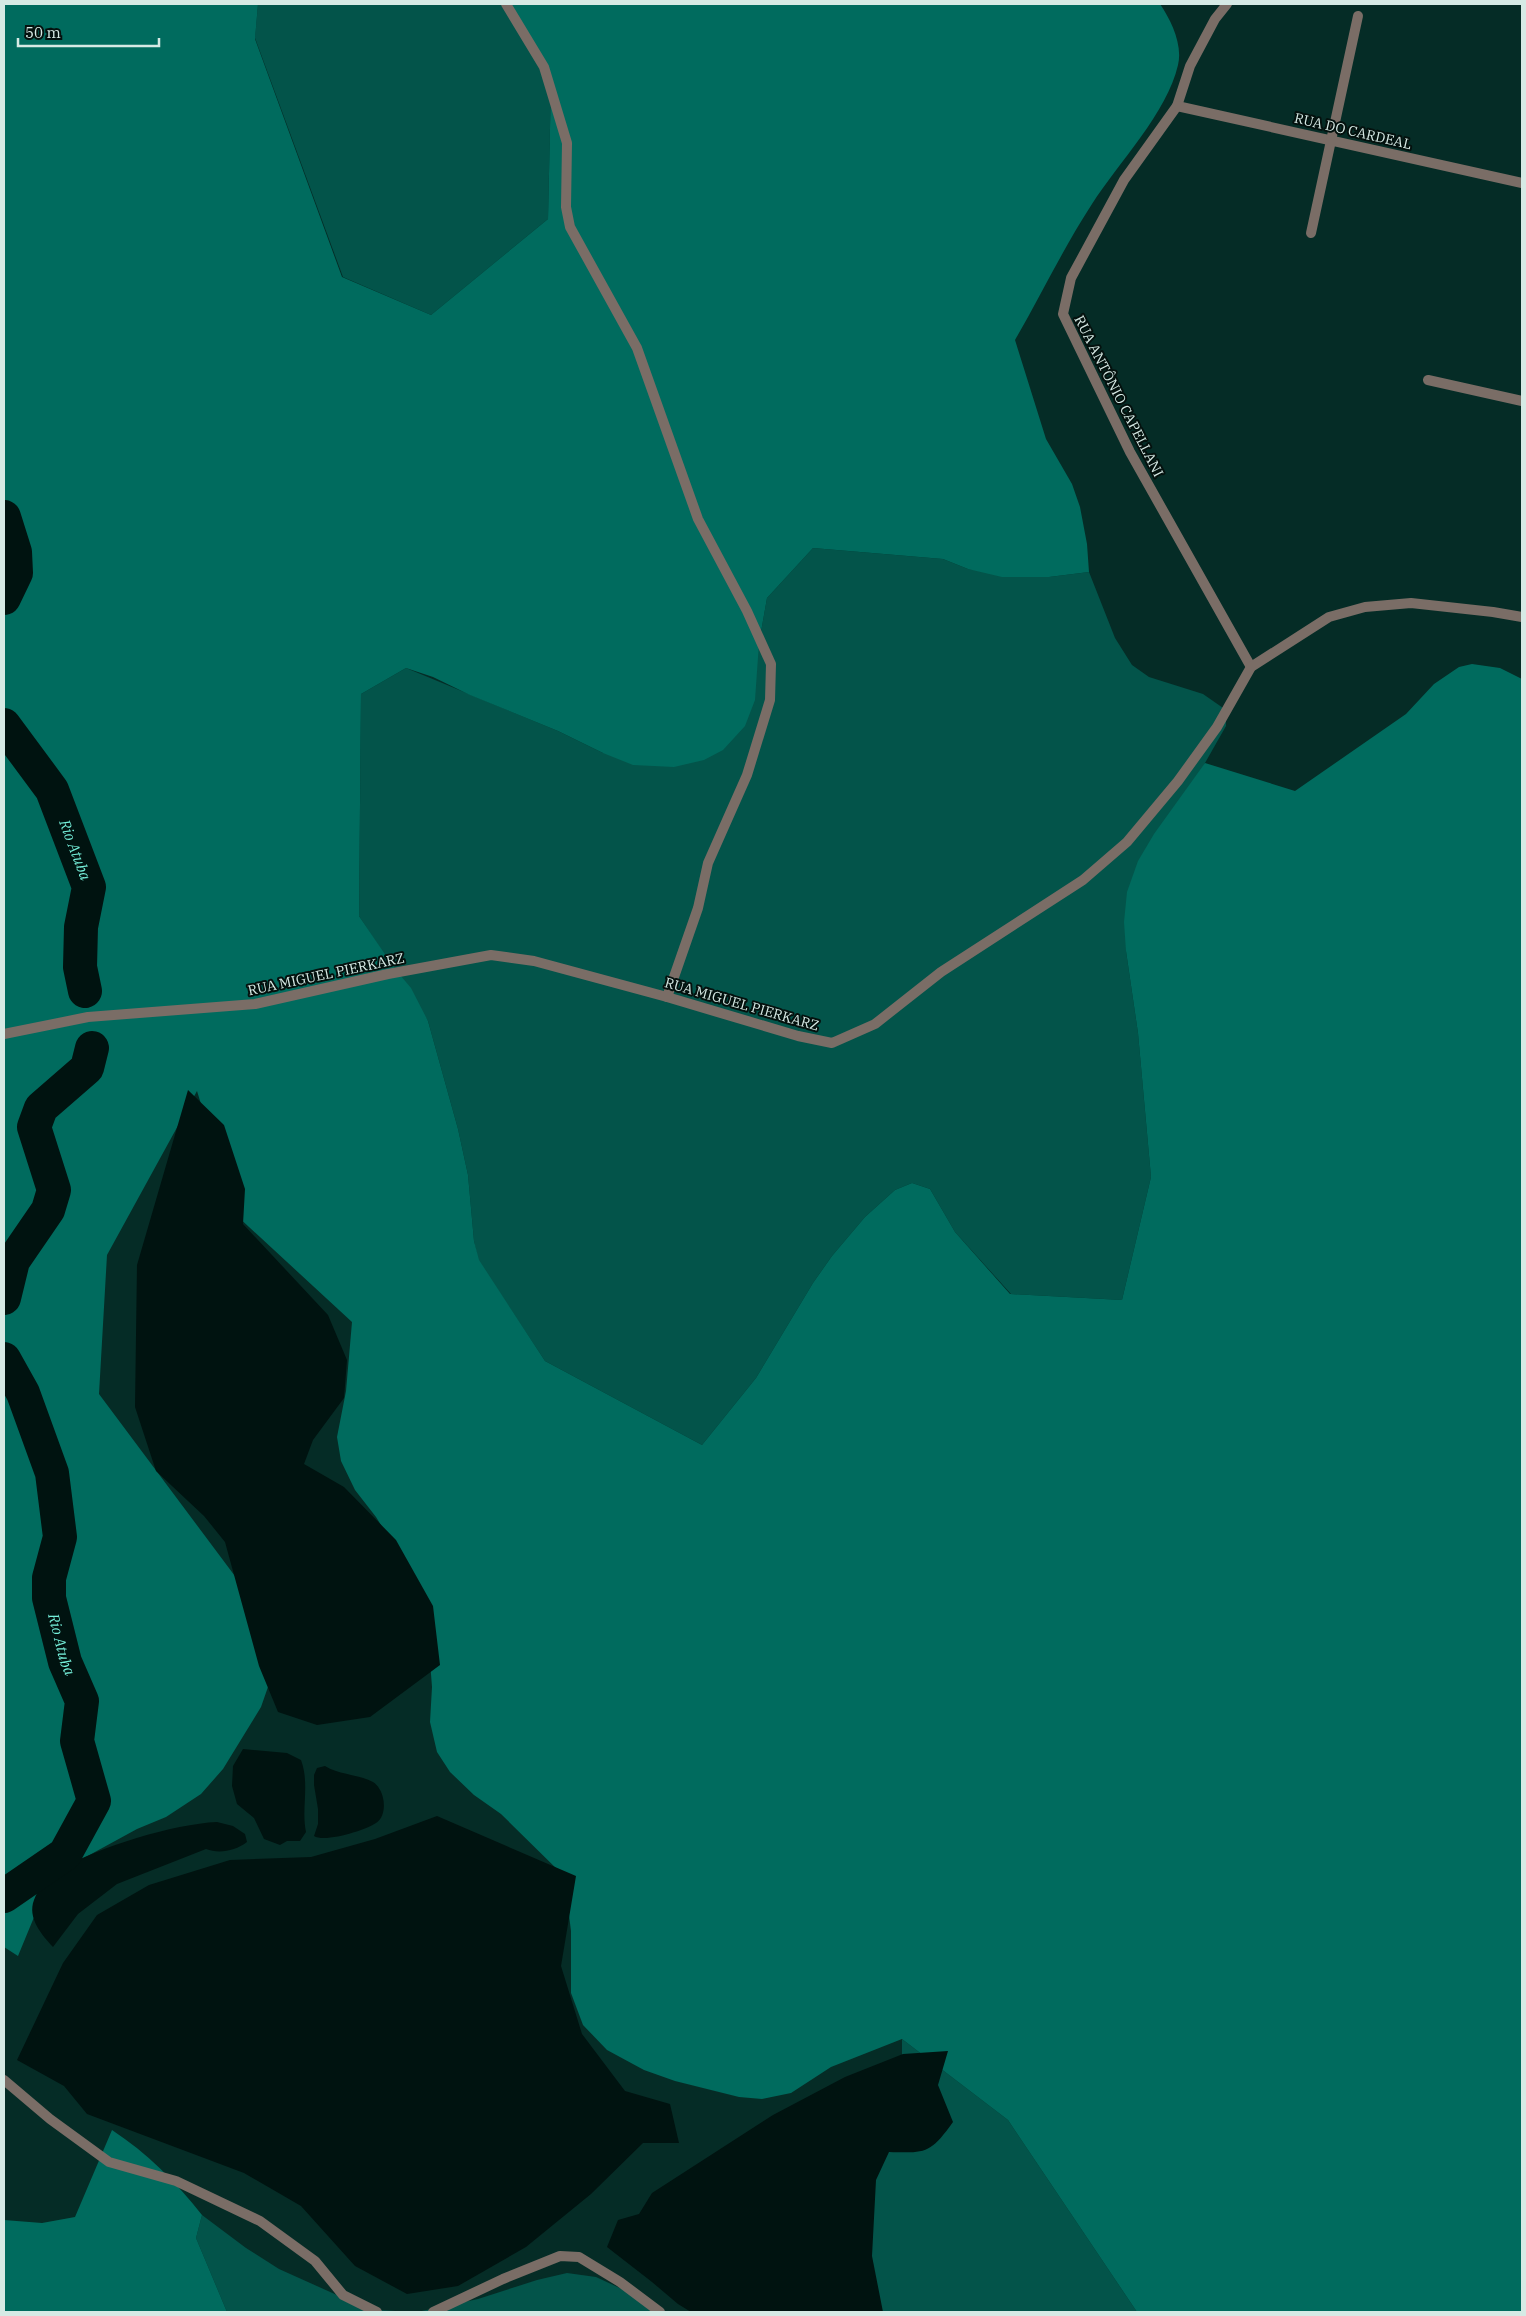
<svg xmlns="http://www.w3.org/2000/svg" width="1526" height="2316" viewBox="0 0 1526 2316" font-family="'IBM Plex Serif',serif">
	<rect width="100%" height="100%" fill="#052c26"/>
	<g fill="#03544a">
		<polygon points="258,4 509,4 551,83 548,219 431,315 343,277 255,38"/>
		<polygon points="813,548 943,559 968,569 1049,577 1089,572 1115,638 1132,665 1149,677 1203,694 1226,710 1226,726 1205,763 1126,951 1138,1033 1151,1177 1122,1300 1011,1294 955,1232 930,1189 912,1183 895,1190 865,1217 832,1256 813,1283 756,1378 702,1445 545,1361 478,1260 474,1241 468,1175 458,1129 428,1021 359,916 361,694 406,668 558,731 603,753 759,643 767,598"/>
		<polygon points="902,2039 1008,2120 1137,2312 849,2312 856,2177 902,2056"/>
		<polygon points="202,2215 246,2248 279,2269 348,2300 378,2310 413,2312 227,2312 196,2238"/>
		<polygon points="567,2273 596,2277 624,2290 654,2312 417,2312 478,2299 537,2280"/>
	</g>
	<g fill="#006b5e">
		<path d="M4 4H258L255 39 342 277 431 315 548 219 551 83 509 4H1160C1171 20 1183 45 1178 65 1167 113 1119 162 1092 204 1064 247 1041 295 1015 340L1046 439 1072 484 1080 507 1087 544 1089 572 1049 577H1002L968 569 943 559 813 548 767 598 759 643 755 700 745 726 723 750 704 760 674 767 633 765 603 753 558 731 470 695 433 677 406 668 361 694 359 916 395 969 411 988 428 1021 458 1129 468 1175 474 1241 479 1260 545 1361 702 1445 756 1378 813 1283 832 1256 865 1217 895 1190 912 1183 930 1189 955 1232 1010 1294 1122 1300 1151 1177 1138 1033 1126 951 1124 922 1127 892 1138 861 1154 834 1205 763 1295 791 1406 714 1434 684 1459 667 1472 664 1500 668 1522 679V2312H1137L1008 2120 902 2039 831 2067 791 2093 762 2099 739 2097 675 2081 644 2070 607 2050 583 2025 571 1993V1931L564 1876 501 1814 474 1795 450 1772 437 1752 430 1722 432 1687 425 1596 376 1517 355 1490 341 1461 337 1437 346 1391 352 1322 235 1214 197 1091 107 1255 99 1394 261 1611 276 1664 261 1707 223 1769 201 1794 166 1817 137 1829 51 1876 18 1956 4 1947Z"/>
		<path d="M112 2130C147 2153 176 2182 202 2215L196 2238 227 2312H4V2220L42 2223 75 2217Z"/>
	</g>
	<g fill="#001310">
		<polygon points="188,1090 224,1125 245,1189 243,1224 328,1315 347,1360 344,1398 313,1440 304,1464 344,1487 396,1540 433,1606 440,1665 370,1717 317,1725 278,1712 259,1666 225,1542 204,1516 156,1471 135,1407 137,1265"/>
		<path d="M243 1749 287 1753 301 1760C310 1784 301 1809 306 1832L300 1841H287L280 1845 264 1839 254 1818 237 1804 232 1786 233 1766Z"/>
		<path d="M325 1766C339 1775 358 1774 373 1782 378 1785 382 1792 383 1798 385 1806 384 1818 376 1823 366 1830 325 1843 314 1836L318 1824V1809L314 1785V1775L317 1768Z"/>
		<polygon points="437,1816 576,1876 561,1966 582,2034 625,2091 670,2104 679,2143 643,2143 591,2194 526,2247 458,2286 407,2294 355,2266 301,2206 244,2173 87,2114 64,2086 17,2060 63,1963 97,1915 149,1885 230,1860 311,1857 375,1839"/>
		<path d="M217 1822 233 1826 245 1834 247 1842C235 1851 219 1854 206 1849L117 1884 78 1914 53 1947C42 1935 27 1918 34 1900 38 1888 50 1875 61 1869 98 1847 174 1824 217 1822Z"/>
		<path d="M948 2051 938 2085 953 2122C930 2154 926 2153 889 2152L876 2180 872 2256 883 2312H691L678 2304 652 2282 607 2247 618 2220 639 2214 652 2193 773 2115 845 2077 903 2054Z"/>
	</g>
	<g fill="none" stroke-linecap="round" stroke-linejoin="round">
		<g stroke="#001310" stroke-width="34">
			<polyline points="4,517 15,552 16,573 4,598"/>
			<path id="s1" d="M4 725 52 790 89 887 81 927 80 967 85 991"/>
			<polyline points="4,1298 13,1261 48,1210 54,1190 34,1127 41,1108 87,1068 92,1048"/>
			<path id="s2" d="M4 1359 23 1393 52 1473 60 1537 49 1578V1598L65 1662 82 1701 77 1741 94 1801 65 1854 4 1896"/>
		</g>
		<g stroke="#7a6d66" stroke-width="10">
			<polyline points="506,4 544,67 567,143 566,207 570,227 637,348 698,519 747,611 771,664 770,700 747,775 708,863 698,908 667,997"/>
			<polyline points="1227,4 1215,19 1190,66 1177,106 1124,180 1071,278 1063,314 1130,452 1251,667"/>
			<polyline points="1177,106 1522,183"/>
			<polyline points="1311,233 1358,16"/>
			<polyline points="1428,380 1522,401"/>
			<polyline points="4,1034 88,1017 255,1004 388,974 491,955 534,961 667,997 798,1036 832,1043 875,1024 941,972 1083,880 1127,842 1178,781 1217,727 1251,667 1329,617 1365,607 1411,603 1493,612 1522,617"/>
			<polyline points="4,2080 50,2119 109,2162 176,2181 260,2221 315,2261 343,2295 377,2312"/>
			<polyline points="433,2312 503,2279 560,2256 579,2257 620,2282 660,2312"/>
		</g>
	</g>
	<g text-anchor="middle" stroke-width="4" stroke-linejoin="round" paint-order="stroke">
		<g font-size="14" fill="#d6eae5" stroke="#04110e">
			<text transform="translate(1353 131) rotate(13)" y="5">RUA DO CARDEAL</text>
			<text transform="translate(1119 396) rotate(63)" y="5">RUA ANTÔNIO CAPELLANI</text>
			<text transform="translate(326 974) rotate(-12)" y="5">RUA MIGUEL PIERKARZ</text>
			<text transform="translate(742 1004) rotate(16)" y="5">RUA MIGUEL PIERKARZ</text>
		</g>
		<g font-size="15" font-style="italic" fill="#75f0db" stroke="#04110e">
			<text dy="5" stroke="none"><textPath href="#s1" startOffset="145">Rio Atuba</textPath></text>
			<text dy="5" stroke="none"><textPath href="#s2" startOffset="299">Rio Atuba</textPath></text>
		</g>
	</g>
	<rect width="1526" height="2316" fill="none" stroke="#d6eae5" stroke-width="10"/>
	<path d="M18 38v8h141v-8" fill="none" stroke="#d6eae5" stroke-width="2.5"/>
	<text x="25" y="38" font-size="15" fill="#d6eae5" stroke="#04110e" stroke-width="4" paint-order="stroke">50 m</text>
</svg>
